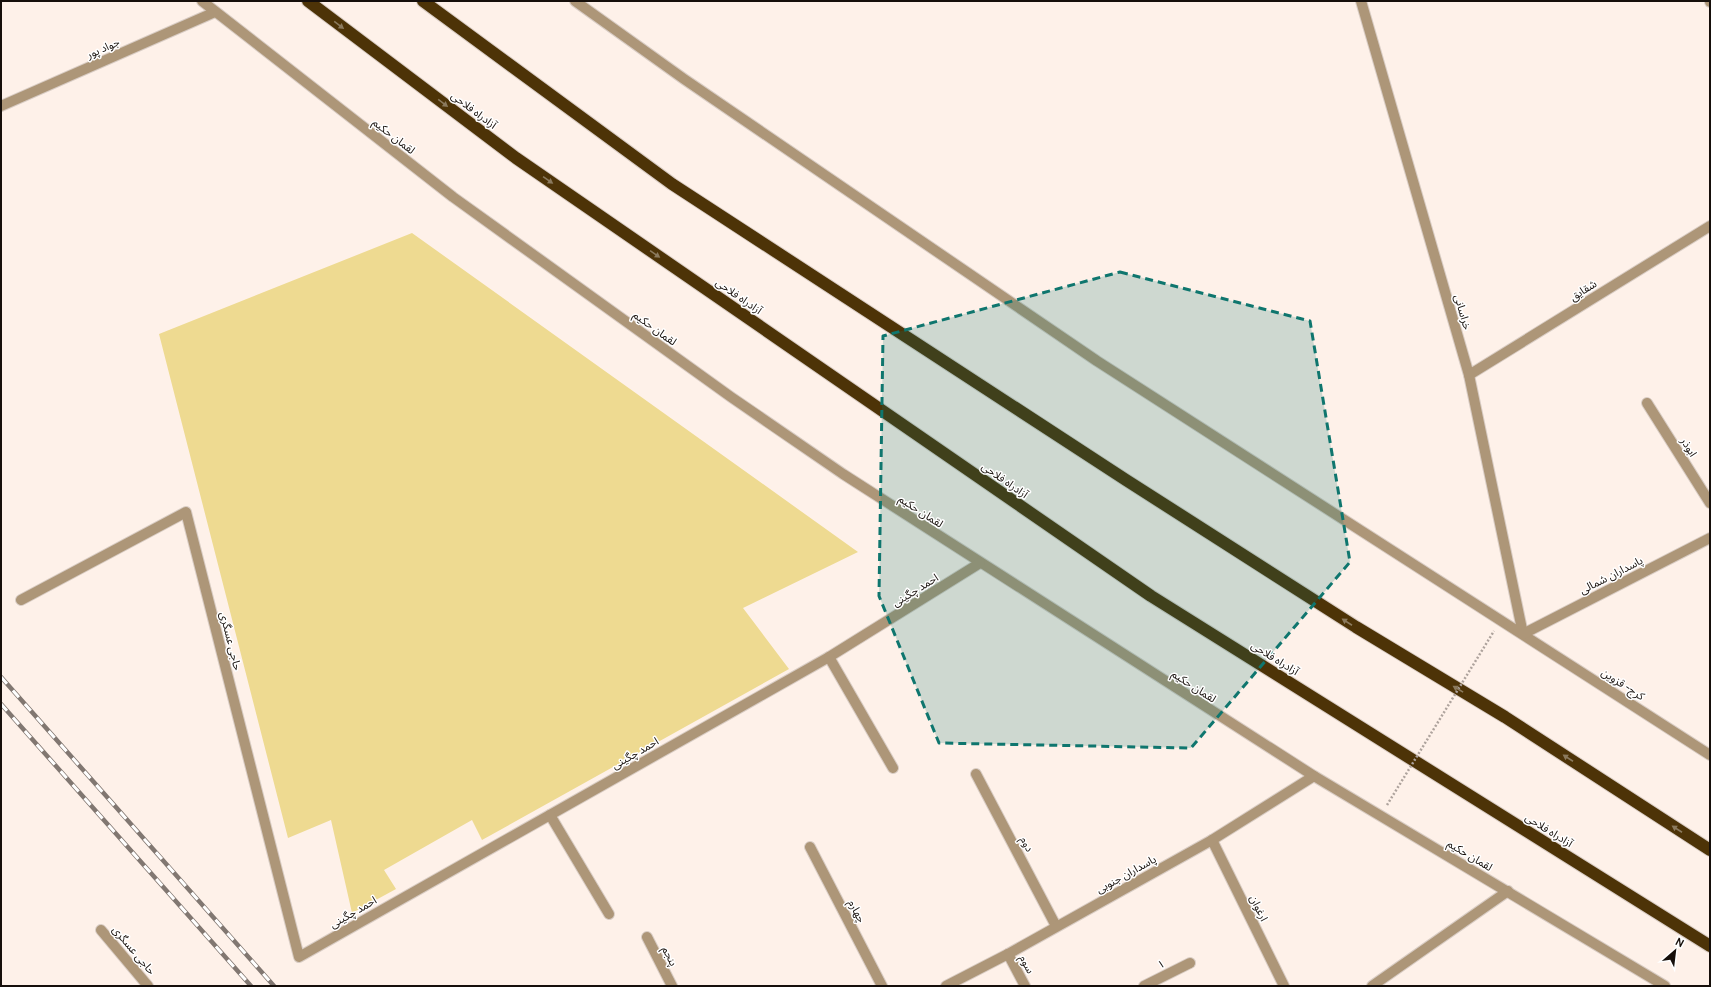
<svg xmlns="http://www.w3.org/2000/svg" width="1711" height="987" viewBox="0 0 1711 987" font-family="Cabin,'Noto Sans Arabic',sans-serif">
	<rect width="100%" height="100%" fill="#fef1e9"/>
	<polygon fill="#eeda91" points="412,233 858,552 743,608 789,669 482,840 472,820 384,870 396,889 352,913 331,820 288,838 159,334"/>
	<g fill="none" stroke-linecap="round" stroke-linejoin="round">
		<defs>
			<g id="minor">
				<polyline points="202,1 453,197 731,397 843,474 1314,776 1665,986"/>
				<polyline points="575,1 684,79 1097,361 1710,755"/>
				<polyline points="1361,1 1469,375 1523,634"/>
				<polyline points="1710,1 1710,2"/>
				<polyline points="1,106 215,12"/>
				<polyline points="1469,375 1710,226"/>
				<polyline points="1647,403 1710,503"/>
				<polyline points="21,600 186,512 299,957 829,657 980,563"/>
				<polyline points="1523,634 1710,538"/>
				<polyline points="829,657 893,768"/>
				<polyline points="976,774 1056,926"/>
				<polyline points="550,815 609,914"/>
				<polyline points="1212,840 1284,986"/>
				<polyline points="810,847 882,986"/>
				<polyline points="101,930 148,986"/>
				<polyline points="647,937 672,986"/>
				<polyline points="1008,954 1025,986"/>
				<polyline points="946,986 1008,954 1212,840 1314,776"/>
				<polyline points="1144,986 1190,963"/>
				<polyline points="1372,986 1508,891"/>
			</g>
			<g id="highway">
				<polyline points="308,1 516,158 1151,596 1710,946"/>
				<polyline points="423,1 672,184 1126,480 1356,627 1505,717 1710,850"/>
			</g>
		</defs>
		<use href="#minor" stroke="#d9cdc5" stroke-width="12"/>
		<use href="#highway" stroke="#d9cdc5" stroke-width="14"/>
		<use href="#minor" stroke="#ad9678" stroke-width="10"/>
		<use href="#highway" stroke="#4d3307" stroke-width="12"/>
		<defs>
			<g id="rail">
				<polyline points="1,677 274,986"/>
				<polyline points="1,704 251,986"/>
			</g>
		</defs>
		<use href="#rail" stroke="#817771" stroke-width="4.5"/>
		<use href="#rail" stroke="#fff" stroke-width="3" stroke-dasharray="9" stroke-linecap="butt"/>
		<polyline stroke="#aea39d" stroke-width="2.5" stroke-dasharray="2 2" stroke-linecap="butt" points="1387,805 1494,631"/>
	</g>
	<defs><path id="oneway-solid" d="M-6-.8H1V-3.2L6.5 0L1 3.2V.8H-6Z"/></defs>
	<g fill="#8b7a5e">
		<use href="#oneway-solid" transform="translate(339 25) rotate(37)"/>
		<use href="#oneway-solid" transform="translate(443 103) rotate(37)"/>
		<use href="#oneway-solid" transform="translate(548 180) rotate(35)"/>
		<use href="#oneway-solid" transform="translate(655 254) rotate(35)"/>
		<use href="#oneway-solid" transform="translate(1347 622) rotate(-147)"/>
		<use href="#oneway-solid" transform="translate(1458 689) rotate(-149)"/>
		<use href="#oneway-solid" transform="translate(1568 758) rotate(-147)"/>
		<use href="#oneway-solid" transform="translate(1677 829) rotate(-147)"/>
	</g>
	<path fill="#0f766e" fill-opacity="0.2" stroke="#0f766e" stroke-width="3" stroke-dasharray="8 5" stroke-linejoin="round" d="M1120 272 1310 321 1350 562 1191 748 939 743 879 596 883 336Z"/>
	<g text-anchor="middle" stroke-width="3" stroke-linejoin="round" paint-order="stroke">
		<g font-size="11" fill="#160f0b" stroke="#fff">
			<text transform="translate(103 48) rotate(-24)" y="4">جواد پور</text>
			<text transform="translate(474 110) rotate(37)" y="4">آزادراه فلاحی</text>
			<text transform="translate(394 136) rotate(38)" y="4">لقمان حکیم</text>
			<text transform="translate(1583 290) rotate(-32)" y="4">شقایق</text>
			<text transform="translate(739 296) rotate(35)" y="4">آزادراه فلاحی</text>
			<text transform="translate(1463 312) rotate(74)" y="4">خراسانی</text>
			<text transform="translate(655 328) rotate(36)" y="4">لقمان حکیم</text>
			<text transform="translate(1689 447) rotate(58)" y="4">ابوذر</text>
			<text transform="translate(1005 480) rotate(35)" y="4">آزادراه فلاحی</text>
			<text transform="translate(921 511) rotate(33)" y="4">لقمان حکیم</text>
			<text transform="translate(1611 575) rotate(-27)" y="4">پاسداران شمالی</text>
			<text transform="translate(915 590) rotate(-32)" y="4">احمد چگینی</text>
			<text transform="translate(231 641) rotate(76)" y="4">حاجی عسگری</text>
			<text transform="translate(1275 658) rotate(32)" y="4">آزادراه فلاحی</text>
			<text transform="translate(1623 684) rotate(33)" y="4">کرج- قزوین</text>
			<text transform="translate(1194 686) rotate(33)" y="4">لقمان حکیم</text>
			<text transform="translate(635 753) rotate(-30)" y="4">احمد چگینی</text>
			<text transform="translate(1549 830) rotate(32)" y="4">آزادراه فلاحی</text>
			<text transform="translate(1027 844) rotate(62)" y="4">دوم</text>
			<text transform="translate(1470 855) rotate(31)" y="4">لقمان حکیم</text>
			<text transform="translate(1126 874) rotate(-29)" y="4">پاسداران جنوبی</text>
			<text transform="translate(1259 908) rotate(64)" y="4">ارغوان</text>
			<text transform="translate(857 911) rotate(62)" y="4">چهارم</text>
			<text transform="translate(353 912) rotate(-30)" y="4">احمد چگینی</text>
			<text transform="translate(134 950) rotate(50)" y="4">حاجی عسگری</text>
			<text transform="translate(670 956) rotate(63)" y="4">پنجم</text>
			<text transform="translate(1027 964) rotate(62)" y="4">سوم</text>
			<text transform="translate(1161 964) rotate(-27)" y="4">۱</text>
		</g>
	</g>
	<rect width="1711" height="987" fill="none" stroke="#160f0b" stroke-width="4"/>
	<g transform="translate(1675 951) rotate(28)" stroke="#ffffff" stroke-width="3" paint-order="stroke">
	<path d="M0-3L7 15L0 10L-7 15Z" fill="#160f0b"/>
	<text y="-6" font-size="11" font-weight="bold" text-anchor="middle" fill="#160f0b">N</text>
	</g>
</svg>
